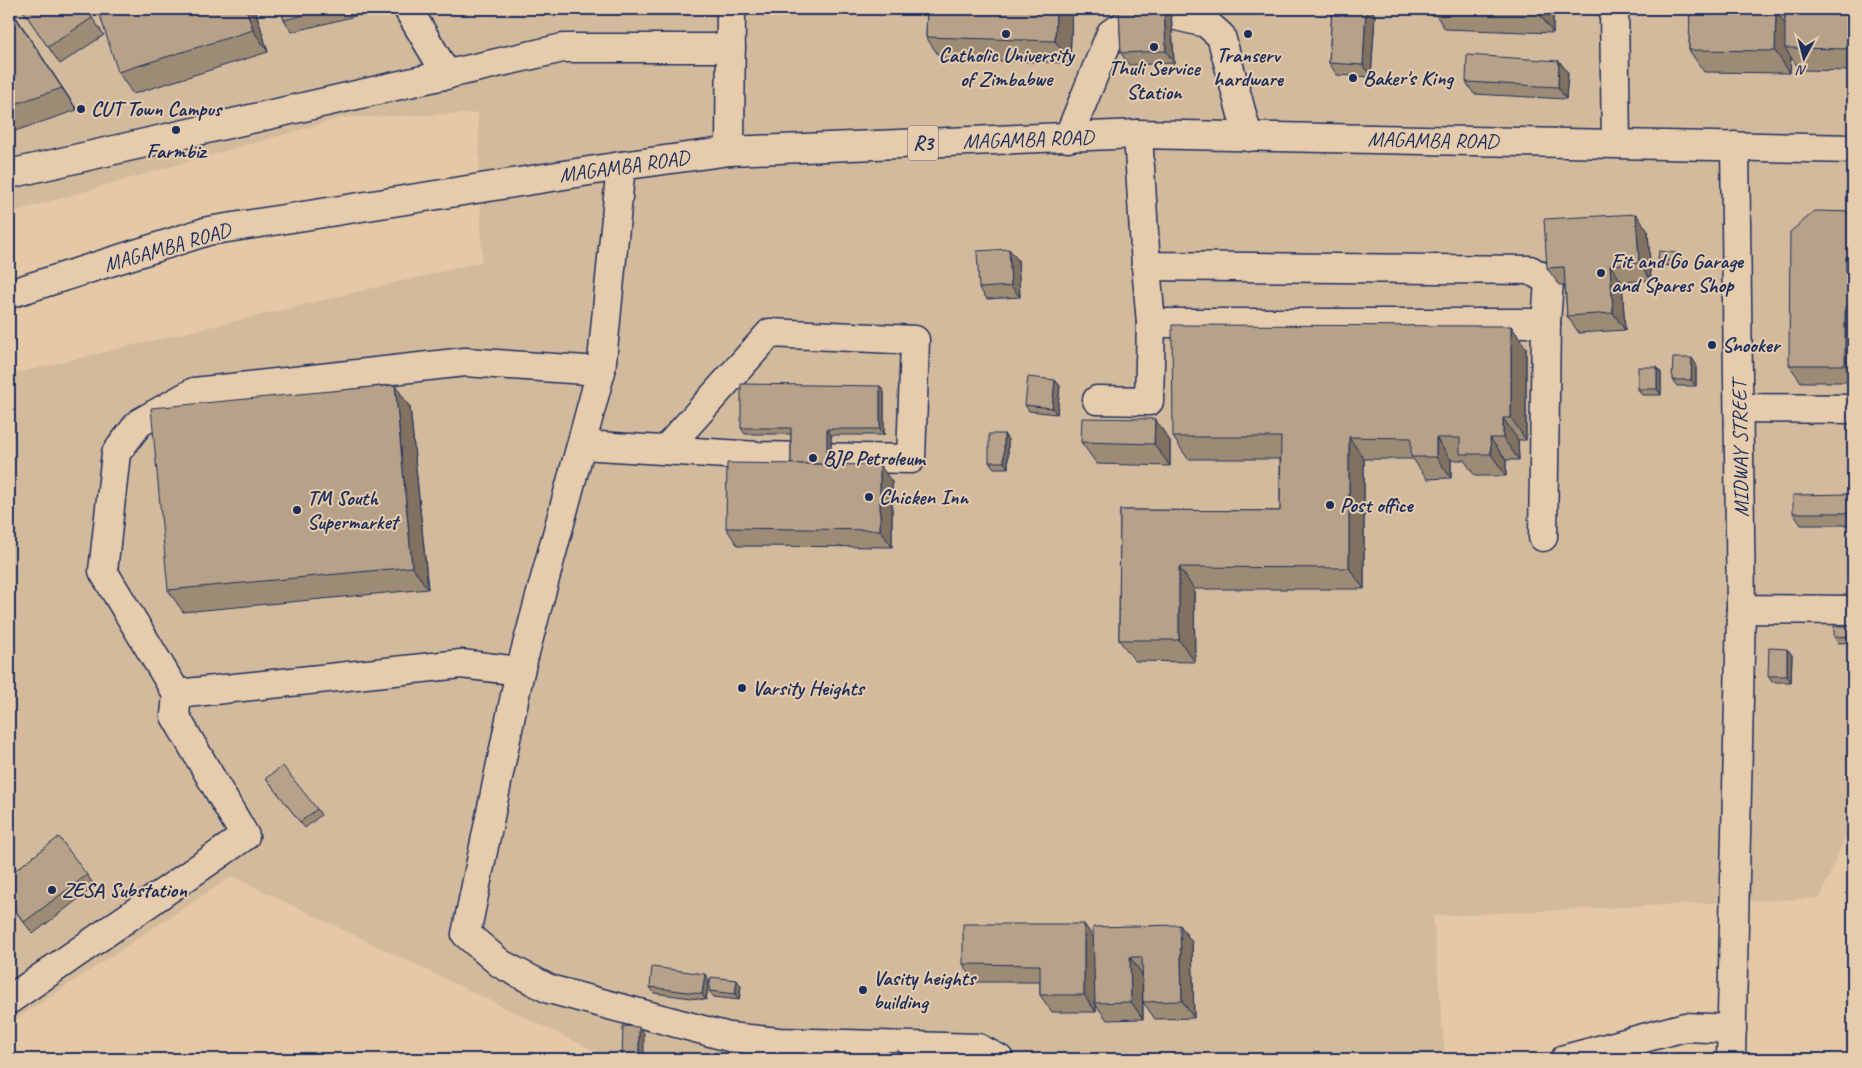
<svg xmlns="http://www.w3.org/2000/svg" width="1862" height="1068" viewBox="0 0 1862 1068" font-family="Caveat,sans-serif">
	<rect width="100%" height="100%" fill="#e5c8a6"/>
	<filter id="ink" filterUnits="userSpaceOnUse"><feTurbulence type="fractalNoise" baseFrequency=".02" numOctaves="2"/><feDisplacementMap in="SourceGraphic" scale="10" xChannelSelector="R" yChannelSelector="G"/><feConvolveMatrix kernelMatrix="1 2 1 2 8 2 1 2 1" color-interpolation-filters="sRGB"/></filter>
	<g filter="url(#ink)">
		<polygon fill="#d3ba9c" points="9,9 1853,9 1853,837 1845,837 1820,898 1433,916 1445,1059 596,1059 595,1051 232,876 9,1024 9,375 482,262 478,113 341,118 9,213"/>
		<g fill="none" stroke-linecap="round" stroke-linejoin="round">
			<defs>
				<g id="minor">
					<polyline points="408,9 447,75"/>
					<polyline points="1172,15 1206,23 1221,36 1248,137"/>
					<polyline points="1138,134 1146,266 1530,270 1549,281 1546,323 1543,537"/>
					<polyline points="1068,138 1111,33 1128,23"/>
					<polyline points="1735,146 1741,609 1853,610"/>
					<polyline points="730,151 731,9"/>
					<polyline points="621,166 601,371 520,671 466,934 501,964 549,989 729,1037 779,1042 978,1048 999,1059"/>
					<polyline points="9,174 563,48 731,48"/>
					<polyline points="1151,323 1546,323"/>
					<polyline points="1097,400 1149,401 1151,323 1146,266"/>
					<polyline points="1739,408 1853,409"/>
					<polyline points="582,445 758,456 911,459 915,340 770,333 665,450"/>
					<polyline points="520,671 461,664 177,694 103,571 116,453 139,423 194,392 465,362 601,371"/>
					<polyline points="9,1000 245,836 175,716 177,694"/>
					<polyline points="1565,1059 1685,1027 1732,1029"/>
					<polyline points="1731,1059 1741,609"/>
				</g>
				<polyline id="major" points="1614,9 1616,143"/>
				<polyline id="highway" points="9,294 208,231 621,166 730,151 1138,134 1853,149"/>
			</defs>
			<use href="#minor" stroke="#1b2f5e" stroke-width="31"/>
			<use href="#major" stroke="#1b2f5e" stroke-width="31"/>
			<use href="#highway" stroke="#1b2f5e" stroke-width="31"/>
			<use href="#minor" stroke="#e6cbad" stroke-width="28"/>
			<use href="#major" stroke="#e6cbad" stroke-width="28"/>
			<use href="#highway" stroke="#e6cbad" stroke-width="28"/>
		</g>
		<g fill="#9d8b76" stroke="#1b2f5e">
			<polygon points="9,9 77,110 9,133"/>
			<polygon points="22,9 86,9 104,35 60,64"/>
			<polygon points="255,9 268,52 133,94 118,72"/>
			<polygon points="281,9 375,9 375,11 292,32 284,20"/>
			<polygon points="927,9 1072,9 1070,63 941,59 926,37"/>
			<polygon points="1119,9 1171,9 1174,63 1129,65 1121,53"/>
			<polygon points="1332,9 1553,9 1553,33 1445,29 1434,12 1372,10 1375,15 1371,77 1337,75 1329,63"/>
			<polygon points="1690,9 1853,9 1853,71 1800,70 1791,57 1790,73 1704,72 1689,50"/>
			<polygon points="1559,61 1568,73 1566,99 1474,94 1466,82"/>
			<polygon points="1853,212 1853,382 1801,382 1789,365"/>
			<polygon points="1648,231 1651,280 1622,282 1625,330 1579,333 1567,316 1565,285 1559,285 1547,268"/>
			<polygon points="1658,259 1681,259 1680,267 1662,265"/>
			<polygon points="1018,260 1020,297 987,299 979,288"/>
			<polygon points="1511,326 1526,348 1526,440 1518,440 1519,460 1506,460 1506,476 1475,476 1464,460 1451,460 1451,478 1427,479 1413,459 1364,459 1364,589 1194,589 1195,662 1135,661 1119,640 1120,510 1280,511 1280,459 1188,459 1173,437"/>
			<polygon points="1696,364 1696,386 1677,386 1672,380"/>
			<polygon points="1657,367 1661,373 1661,395 1642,395 1638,389"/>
			<polygon points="1055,380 1060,386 1057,414 1029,411 1025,405"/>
			<polygon points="880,386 884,392 884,435 831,435 831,464 892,482 892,547 738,546 726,528 791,464 791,434 745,434 741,428"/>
			<polygon points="410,407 428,589 183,612 168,590"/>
			<polygon points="1155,419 1170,441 1170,466 1097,464 1081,442"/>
			<polygon points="1004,434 1008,440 1008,468 994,468 989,462"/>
			<polygon points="1853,494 1853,525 1801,525 1793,513"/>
			<polygon points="1853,626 1853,642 1838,643 1834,637"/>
			<polygon points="1787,649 1792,655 1791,682 1772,682 1768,676"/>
			<polygon points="266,778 317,809 321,815 305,828"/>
			<polygon points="9,875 87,875 95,886 33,934 9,903"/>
			<polygon points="1093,937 1192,942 1194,1018 1155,1019 1143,1002 1143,974 1143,1019 1107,1020 1096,1005 1096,1012 1052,1012 1040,995 1040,982 975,982 963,964"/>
			<polygon points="709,980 706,1000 654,993 650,987"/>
			<polygon points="741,986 739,1000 714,997 709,991"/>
		</g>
		<g fill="#807160" stroke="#1b2f5e">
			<polygon points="10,9 11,9 77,110 62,88"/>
			<polygon points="246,9 255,9 268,52 253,30"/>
			<polygon points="1056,9 1072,9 1070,63 1055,41"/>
			<polygon points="1164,9 1171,9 1174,63 1166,51"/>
			<polygon points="1366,9 1371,9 1375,15 1371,77 1363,65"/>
			<polygon points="1537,9 1553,9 1553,33 1537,11"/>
			<polygon points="1731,9 1747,9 1746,15 1731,11"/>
			<polygon points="1783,9 1791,9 1791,27 1783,15"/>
			<polygon points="1776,11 1791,33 1785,48 1791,57 1790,73 1775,51"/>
			<polygon points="1559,61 1568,73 1566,99 1558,87"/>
			<polygon points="1636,214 1648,231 1651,280 1639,263"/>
			<polygon points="1009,249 1018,260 1020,297 1011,286"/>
			<polygon points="1677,253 1681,259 1680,267 1676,261"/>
			<polygon points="1846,257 1853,268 1853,310 1851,307 1846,271"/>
			<polygon points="1610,265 1622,282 1625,330 1613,313"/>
			<polygon points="1845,306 1853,318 1853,376 1845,365"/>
			<polygon points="1511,326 1526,348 1526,440 1511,418"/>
			<polygon points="1692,358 1696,364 1696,386 1691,380"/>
			<polygon points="1657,367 1661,373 1661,395 1657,389"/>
			<polygon points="1055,380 1060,386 1057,414 1052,408"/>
			<polygon points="395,385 410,407 428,589 412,567"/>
			<polygon points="880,386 884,392 884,435 880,429"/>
			<polygon points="1503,418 1518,440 1519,460 1503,438"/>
			<polygon points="1155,419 1170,441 1170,466 1154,444"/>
			<polygon points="827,429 831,435 831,481 827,475"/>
			<polygon points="1004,434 1008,440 1008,468 1004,462"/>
			<polygon points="1349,437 1364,459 1364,589 1349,568"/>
			<polygon points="1436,438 1451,460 1451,478 1436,457"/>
			<polygon points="1490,438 1506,460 1506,476 1491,454"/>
			<polygon points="880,465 892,482 892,547 880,530"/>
			<polygon points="1179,567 1194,589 1195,662 1179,640"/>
			<polygon points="1787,649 1792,655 1791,682 1787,676"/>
			<polygon points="1084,924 1096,941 1095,1003 1096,1005 1096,1012 1084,995"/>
			<polygon points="1180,925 1192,942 1194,1018 1182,1001"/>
			<polygon points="1130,957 1142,974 1143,1019 1131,1002"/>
			<polygon points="705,974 709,980 706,1000 702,994"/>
			<polygon points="737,980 741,986 739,1000 735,994"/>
			<polygon points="639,1027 644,1033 644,1059 639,1059"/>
			<polygon points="899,1051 905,1059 900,1059"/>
		</g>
		<g fill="#b7a289" stroke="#1b2f5e">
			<polygon points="9,9 10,9 62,88 9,106"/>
			<polygon points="22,9 86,9 92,18 48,47"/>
			<polygon points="98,9 246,9 253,30 118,72"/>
			<polygon points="281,9 330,9 284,20"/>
			<polygon points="927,9 1056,9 1055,41 926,37"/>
			<polygon points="1119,9 1164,9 1166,51 1121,53"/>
			<polygon points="1332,9 1366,9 1363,65 1329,63"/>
			<polygon points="1479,9 1537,9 1537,11"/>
			<polygon points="1690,9 1731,9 1731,11 1776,11 1775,51 1689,50"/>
			<polygon points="1744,9 1783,9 1783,15 1778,15 1776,11 1744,11"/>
			<polygon points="1785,9 1853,9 1853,49 1785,48"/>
			<polygon points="1467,55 1559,61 1558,87 1466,82"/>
			<polygon points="1815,211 1853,212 1853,257 1846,257 1846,271 1851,271 1851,307 1845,306 1845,365 1789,365 1790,232"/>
			<polygon points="1636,214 1639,263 1610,265 1613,313 1567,316 1564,267 1547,268 1544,219"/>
			<polygon points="1009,249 1011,286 979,288 977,251"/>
			<polygon points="1659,251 1677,253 1676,261 1658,259"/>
			<polygon points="1172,325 1511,326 1511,418 1503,418 1503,438 1490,438 1491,454 1460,454 1460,438 1436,438 1436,457 1411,457 1411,438 1349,437 1349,568 1179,567 1179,640 1119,640 1120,510 1280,511 1281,437 1173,437"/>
			<polygon points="1673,358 1692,358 1691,380 1672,380"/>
			<rect x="1638" y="367" width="19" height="22"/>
			<polygon points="1028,377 1055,380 1052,408 1025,405"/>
			<polygon points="741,384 880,386 880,429 827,429 827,464 791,464 791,428 741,428"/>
			<polygon points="395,385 412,567 168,590 151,408"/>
			<polygon points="1082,418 1155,419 1154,444 1081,442"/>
			<rect x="989" y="434" width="15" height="28"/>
			<polygon points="727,463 880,465 880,530 726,528"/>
			<polygon points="1853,494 1853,513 1793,513 1793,495"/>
			<polygon points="1834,626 1853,626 1853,636 1834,637"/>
			<polygon points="1769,648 1787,649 1787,676 1768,676"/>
			<polygon points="283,766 317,809 300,822 266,778"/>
			<polygon points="59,837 87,875 24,922 9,902 9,875"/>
			<polygon points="963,924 1084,924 1084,995 1040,995 1040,965 963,964"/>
			<polygon points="1180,925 1182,1001 1143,1002 1142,957 1130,957 1131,1002 1095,1003 1093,927"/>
			<polygon points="652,967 705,974 702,994 650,987"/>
			<polygon points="711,977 737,980 735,994 709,991"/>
			<polygon points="623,1026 639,1027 639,1059 622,1059"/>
			<polygon points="899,1051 900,1059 848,1059 847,1055"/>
		</g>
	</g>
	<g fill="#1b2f5e" stroke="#e6cbad" stroke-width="2">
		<circle cx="1006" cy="34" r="5"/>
		<circle cx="1248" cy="34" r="5"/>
		<circle cx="1154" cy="47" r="5"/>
		<circle cx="1353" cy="78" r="5"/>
		<circle cx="81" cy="109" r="5"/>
		<circle cx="176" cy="130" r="5"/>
		<circle cx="1601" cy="273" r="5"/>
		<circle cx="1712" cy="345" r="5"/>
		<circle cx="813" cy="458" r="5"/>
		<circle cx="869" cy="497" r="5"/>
		<circle cx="1330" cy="505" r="5"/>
		<circle cx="297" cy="510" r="5"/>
		<circle cx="742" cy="688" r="5"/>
		<circle cx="52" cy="890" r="5"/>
		<circle cx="863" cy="990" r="5"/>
	</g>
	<g text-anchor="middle" stroke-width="4" stroke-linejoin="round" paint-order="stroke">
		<rect fill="#e6cbad" stroke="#585e76" stroke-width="1" x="908" y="125.5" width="30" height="35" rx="4"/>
		<g font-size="20" font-weight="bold" fill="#1b2f5e">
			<text x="923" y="150">R3</text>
		</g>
		<g font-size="21" font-weight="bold" fill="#1b2f5e" stroke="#e6cbad" text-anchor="start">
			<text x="1006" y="62" text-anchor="middle">Catholic University<tspan x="1006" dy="24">of Zimbabwe</tspan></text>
			<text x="1248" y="62" text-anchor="middle">Transerv<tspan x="1248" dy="24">hardware</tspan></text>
			<text x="1154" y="75" text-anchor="middle">Thuli Service<tspan x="1154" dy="24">Station</tspan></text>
			<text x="1363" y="85">Baker's King</text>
			<text x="91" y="116">CUT Town Campus</text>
			<text x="176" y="158" text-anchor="middle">Farmbiz</text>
			<text x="1611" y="268">Fit and Go Garage<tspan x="1611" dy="24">and Spares Shop</tspan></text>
			<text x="1722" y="352">Snooker</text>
			<text x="823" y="465">BJP Petroleum</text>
			<text x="879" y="504">Chicken Inn</text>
			<text x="307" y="505">TM South<tspan x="307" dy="24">Supermarket</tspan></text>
			<text x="1340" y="512">Post office</text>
			<text x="752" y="695">Varsity Heights</text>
			<text x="62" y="897">ZESA Substation</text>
			<text x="873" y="985">Vasity heights<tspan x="873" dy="24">building</tspan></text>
		</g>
		<g font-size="21" fill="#1b2f5e" stroke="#e6cbad">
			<text transform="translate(1028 139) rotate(-2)" y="7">MAGAMBA ROAD</text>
			<text transform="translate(1433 140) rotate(1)" y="7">MAGAMBA ROAD</text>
			<text transform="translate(624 166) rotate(-8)" y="7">MAGAMBA ROAD</text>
			<text transform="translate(167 247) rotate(-16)" y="7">MAGAMBA ROAD</text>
			<text transform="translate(1740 449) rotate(-91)" y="7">MIDWAY STREET</text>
		</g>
	</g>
	<rect width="1862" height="1068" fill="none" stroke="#e6cbad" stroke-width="30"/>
	<rect x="15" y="15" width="1832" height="1038" fill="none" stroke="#1b2f5e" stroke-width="2" filter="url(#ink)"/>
	<g transform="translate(1804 58) rotate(187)" stroke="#e6cbad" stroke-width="4" paint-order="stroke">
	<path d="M0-4L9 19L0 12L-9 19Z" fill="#1b2f5e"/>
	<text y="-8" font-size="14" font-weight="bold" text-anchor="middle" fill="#1b2f5e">N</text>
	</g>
</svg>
